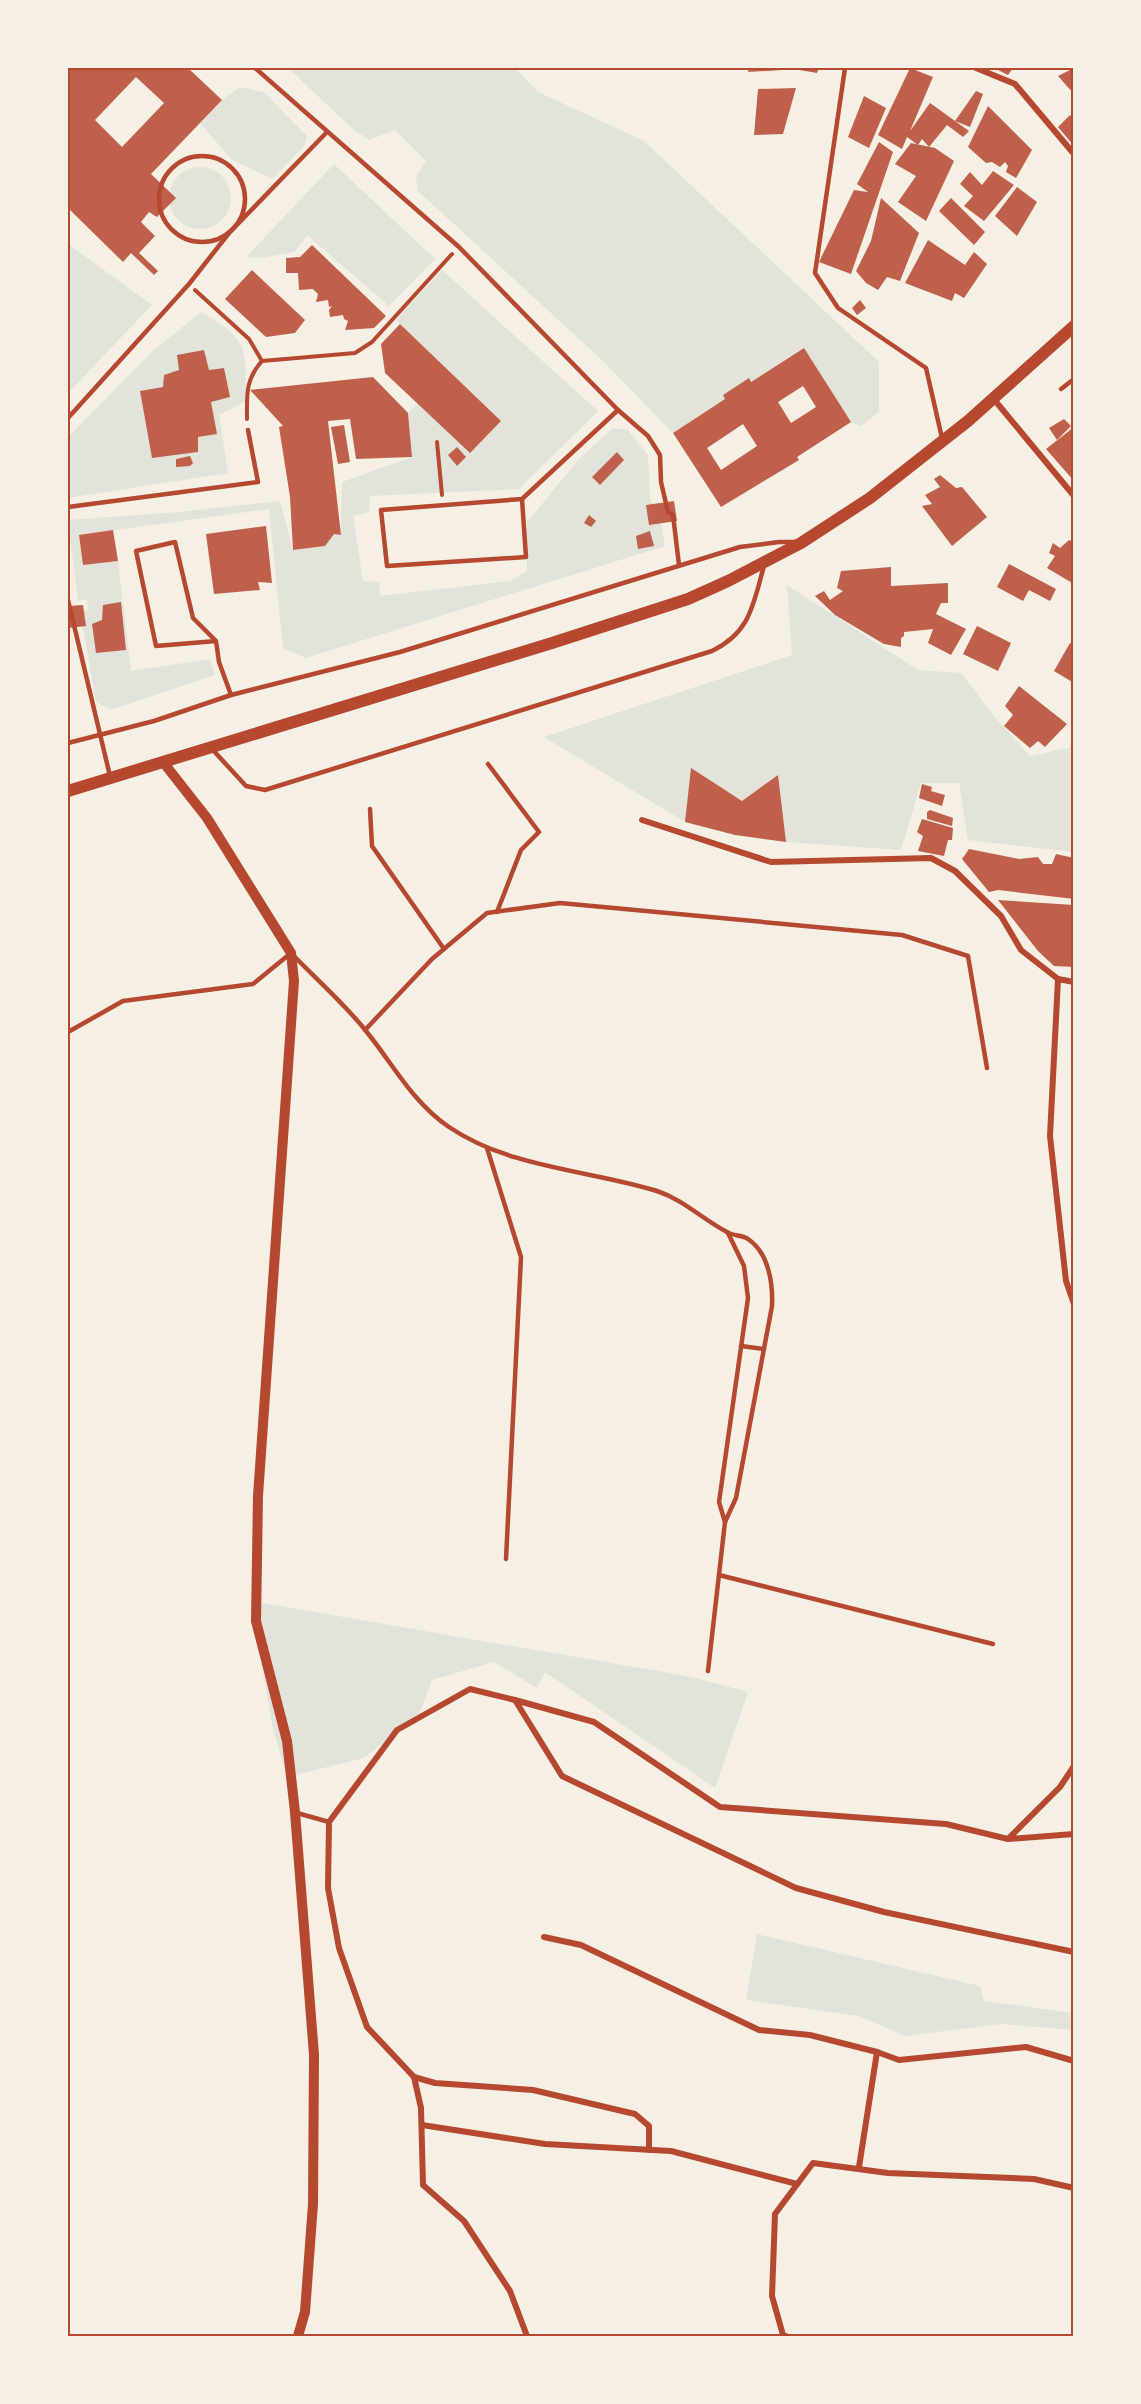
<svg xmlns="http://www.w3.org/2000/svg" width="1141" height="2404" viewBox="0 0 1141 2404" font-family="Helvetica,sans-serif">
	<rect width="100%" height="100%" fill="#f6efe4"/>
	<g fill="#e2e4dc">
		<polygon points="288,68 515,68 538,92 644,141 879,362 879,412 861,426 851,422 803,348 751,382 749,379 725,399 673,433 602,360 418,191 416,177 426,161 395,130 369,140 354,130"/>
		<polygon points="240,87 264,92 307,136 304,146 273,179 232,160 200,123 222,100"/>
		<polygon points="334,164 435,259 389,306 307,235 295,252 260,258 246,257"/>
		<circle cx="200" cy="198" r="31"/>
		<polygon points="68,244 152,305 68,393"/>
		<polygon points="442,270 598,411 519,489 370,496 369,512 353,516 363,581 379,582 380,596 510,581 527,571 527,522 579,459 613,428 628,430 648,455 650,498 660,517 665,546 306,658 283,648 269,509 79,535 83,565 118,561 131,671 210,659 215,675 111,710 96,702 80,611 88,610 87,599 78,601 68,520 179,512 280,501 293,550 325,546 334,534 341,535 342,482 412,457 408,413 418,403 470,453 501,421 396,320"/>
		<path d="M201 312C249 340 246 347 246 401L219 415 228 473 68 498 69 436 155 349Z"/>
		<polygon points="787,585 918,670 961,673 993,715 1030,756 1069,748 1073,744 1073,852 968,840 959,783 921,783 901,850 786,842 778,775 742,801 685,822 544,737 792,655"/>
		<polygon points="251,1601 692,1677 748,1692 715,1788 545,1672 537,1688 494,1662 432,1680 420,1713 364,1758 287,1777 272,1725"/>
		<polygon points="757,1934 980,1986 984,2001 1073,2013 1073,2030 1002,2024 905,2036 859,2016 746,2000"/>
	</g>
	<g fill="#bf614a" fill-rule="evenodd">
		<path d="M68 68H188L222 100 151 174 176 198 157 217 149 212 141 222 155 236 139 253 158 271 154 275 131 253 123 262 68 208ZM136 77 164 103 122 147 95 120Z"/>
		<polygon points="749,68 782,68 782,70 748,72"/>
		<polygon points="788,68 819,68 817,73"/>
		<polygon points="910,68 933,77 910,131 930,103 969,131 963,137 947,125 929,147 922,139 918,145 907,137 902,149 878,135"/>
		<polygon points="994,68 1013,68 1008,75"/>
		<polygon points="1074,68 1074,94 1058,76"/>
		<polygon points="796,88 783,134 754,135 758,89"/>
		<polygon points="976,91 983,94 970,127 955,121"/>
		<polygon points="864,96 886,108 869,148 848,137"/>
		<polygon points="988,106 1032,150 1016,178 1006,172 1008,166 1005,162 1000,167 992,162 986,163 968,147"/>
		<polygon points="1070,115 1074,121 1074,146 1058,127"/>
		<polygon points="879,142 893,152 851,274 819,262 854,190 868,192 857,184"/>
		<polygon points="911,143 935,148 954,161 926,221 898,202 916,176 895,164"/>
		<polygon points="993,171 1014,185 984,221 964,206 973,196 960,184 970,172 982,185"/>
		<polygon points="1017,187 1037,202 1017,236 995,216"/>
		<polygon points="881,198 919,233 900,281 887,277 878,290 866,283 856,271 871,241"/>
		<polygon points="951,198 985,232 974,245 939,211"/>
		<polygon points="928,240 965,265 974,252 987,264 964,298 955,293 952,301 905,283"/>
		<polygon points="312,245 386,316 374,328 345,330 348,321 344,319 343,315 330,317 329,310 332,306 329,307 328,300 316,302 318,294 313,289 299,290 298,273 286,273 286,258 300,257"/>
		<polygon points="252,270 305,320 295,333 266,337 225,299"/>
		<polygon points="860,300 866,308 857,315 852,308"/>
		<polygon points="400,324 501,421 470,453 385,373 381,344"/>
		<path d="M804 348 851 422 797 457 799 460 721 507 673 433 725 399 723 395 749 378 751 382ZM803 386 816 407 791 423 778 402ZM743 424 757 446 721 470 707 448Z"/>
		<polygon points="204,350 209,370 224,368 230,397 211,402 217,434 198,437 198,452 152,458 140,391 163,387 164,375 179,370 177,355"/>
		<polygon points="373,377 408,413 412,457 356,459 350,419 328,421 341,535 334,534 325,546 293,550 290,497 279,427 283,426 250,390"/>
		<polygon points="1064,419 1071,426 1057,440 1049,428"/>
		<polygon points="344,425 350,462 338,464 331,427"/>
		<polygon points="1074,427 1074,481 1046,449"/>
		<polygon points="457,447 466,457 457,466 448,455"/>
		<polygon points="617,452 624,460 600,485 592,477"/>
		<polygon points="190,456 193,463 190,466 176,467 176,459"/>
		<polygon points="940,475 956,488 962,487 987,517 952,546 922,506 932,504 925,495 940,487 934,479"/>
		<polygon points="674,501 677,521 649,525 646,505"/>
		<polygon points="589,515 596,521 591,527 584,523"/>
		<polygon points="266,526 272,583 258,582 260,590 214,594 206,534"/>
		<polygon points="113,530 118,561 83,565 79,535"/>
		<polygon points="650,531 654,546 638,549 636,536"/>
		<polygon points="1069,540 1074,542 1074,584 1047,568 1055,556 1049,553 1053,543 1060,548"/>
		<polygon points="1009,564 1056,589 1050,601 1029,590 1023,601 997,587"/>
		<polygon points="891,567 891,586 948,583 948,603 941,603 936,614 966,629 951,655 928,643 933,629 904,632 904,636 901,638 901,647 884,644 835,615 815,596 824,591 830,600 843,591 837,588 841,571"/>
		<polygon points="121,602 126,650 96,653 92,624 102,620 103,605"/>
		<polygon points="83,605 86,626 68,628 68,606"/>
		<polygon points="977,626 1011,643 998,671 963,654"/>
		<polygon points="1070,643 1074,645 1074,683 1054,671"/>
		<polygon points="1019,686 1067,724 1045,747 1038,741 1030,748 1004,726 1013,715 1005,706"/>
		<polygon points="691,768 742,801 778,775 786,842 735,835 685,822"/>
		<polygon points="922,784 932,787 931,791 945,795 942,806 919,798"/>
		<polygon points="930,810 953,818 952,826 927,819 927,812"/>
		<polygon points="922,819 953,828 952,840 948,840 944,856 918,851 923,836 917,832"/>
		<polygon points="969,849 1019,859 1038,857 1043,864 1052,864 1056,854 1074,858 1074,899 998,890 989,892 962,859"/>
		<polygon points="998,900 1074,905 1074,967 1054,966 1038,951"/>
	</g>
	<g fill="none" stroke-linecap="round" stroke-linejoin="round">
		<g stroke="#b5482f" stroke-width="4">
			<polyline points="195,290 249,339 262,361"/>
			<path d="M247 419C247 395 245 380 262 361L355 353 372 342 452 254"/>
			<polyline points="437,442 442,495"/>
		</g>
		<g stroke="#b5482f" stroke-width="4.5">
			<polyline points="255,68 459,247 618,410 648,436 660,455 661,482 668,512 673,515 679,565"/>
			<polyline points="845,68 815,273 838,308 926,368 942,438"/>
			<circle cx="202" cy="199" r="43"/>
			<polyline points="1061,389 1074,379"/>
			<polyline points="68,418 189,284 229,233 327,132"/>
			<polyline points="522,499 526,557 387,566 381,510 522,499 618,410"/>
			<polyline points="68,507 258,482 248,430"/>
			<polyline points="68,600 110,776"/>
			<polyline points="216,641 156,646 136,551 175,542 193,618 216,641 219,662 231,695"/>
			<polyline points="68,743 154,721 231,695 400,652 740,547 779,542 795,542"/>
			<path d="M212 749 246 786 265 790 712 651C751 632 753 604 764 566"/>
			<polyline points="488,764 539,832 521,850 497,912"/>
			<polyline points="370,809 372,846 444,949"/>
			<polyline points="365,1030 432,959 487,913 560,903 902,935 968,956 987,1068"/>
			<path d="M68 1032 123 1001 253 984 291 953C316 979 344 1003 366 1031 393 1064 413 1103 449 1127 509 1168 589 1170 657 1191 684 1200 702 1219 727 1232 733 1236 743 1235 748 1239 769 1253 773 1284 772 1306L736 1498 725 1522 708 1671"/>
			<polyline points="487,1148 521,1257 506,1559"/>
			<polyline points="741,1346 764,1349"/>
			<polyline points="725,1522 719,1502 748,1298 744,1266 728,1233"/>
			<polyline points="719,1575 993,1644"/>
			<polyline points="297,1813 329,1822"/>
		</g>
		<g stroke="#b5482f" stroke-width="6">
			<polyline points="976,68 1015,84 1074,154"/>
			<polyline points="992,397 1074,496"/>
			<polyline points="642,820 771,862 931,858 955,871 1001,916 1021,950 1058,979 1050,1136 1066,1281 1074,1304"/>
			<polyline points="1058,979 1074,982"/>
			<polyline points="515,1700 594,1722 720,1807 946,1824 1008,1839"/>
			<polyline points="1074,1766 1060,1787 1008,1839 1074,1834"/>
			<polyline points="544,1937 581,1945 759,2030 810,2035 877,2052 899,2060 1026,2047 1074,2061"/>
			<polyline points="414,2077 435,2083 533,2090 635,2114 649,2126 649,2150"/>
			<polyline points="422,2125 545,2144 671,2151 797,2184"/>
			<polyline points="859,2167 877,2052"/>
			<polyline points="527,2336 510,2291 464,2221 423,2185 421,2108 414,2077 367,2027 339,1948 328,1888 329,1822 397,1730 470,1689 515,1700 562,1776 796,1888 884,1912 1074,1952"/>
			<polyline points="786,2336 783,2335 772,2296 775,2214 813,2163 888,2173 1034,2179 1074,2188"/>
		</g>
		<polyline stroke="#b5482f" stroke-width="10" points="163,762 207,818 291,953 294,981 258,1496 256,1621 287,1741 295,1812 314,2055 313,2204 305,2312 298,2336"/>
		<polyline stroke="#b5482f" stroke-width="12" points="68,791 552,643 688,599 728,581 801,543 870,498 968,421 1074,326"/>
	</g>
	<rect width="1141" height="2404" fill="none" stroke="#f6efe4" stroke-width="138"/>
	<rect x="69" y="69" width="1003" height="2266" fill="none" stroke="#b5482f" stroke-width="2"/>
</svg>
